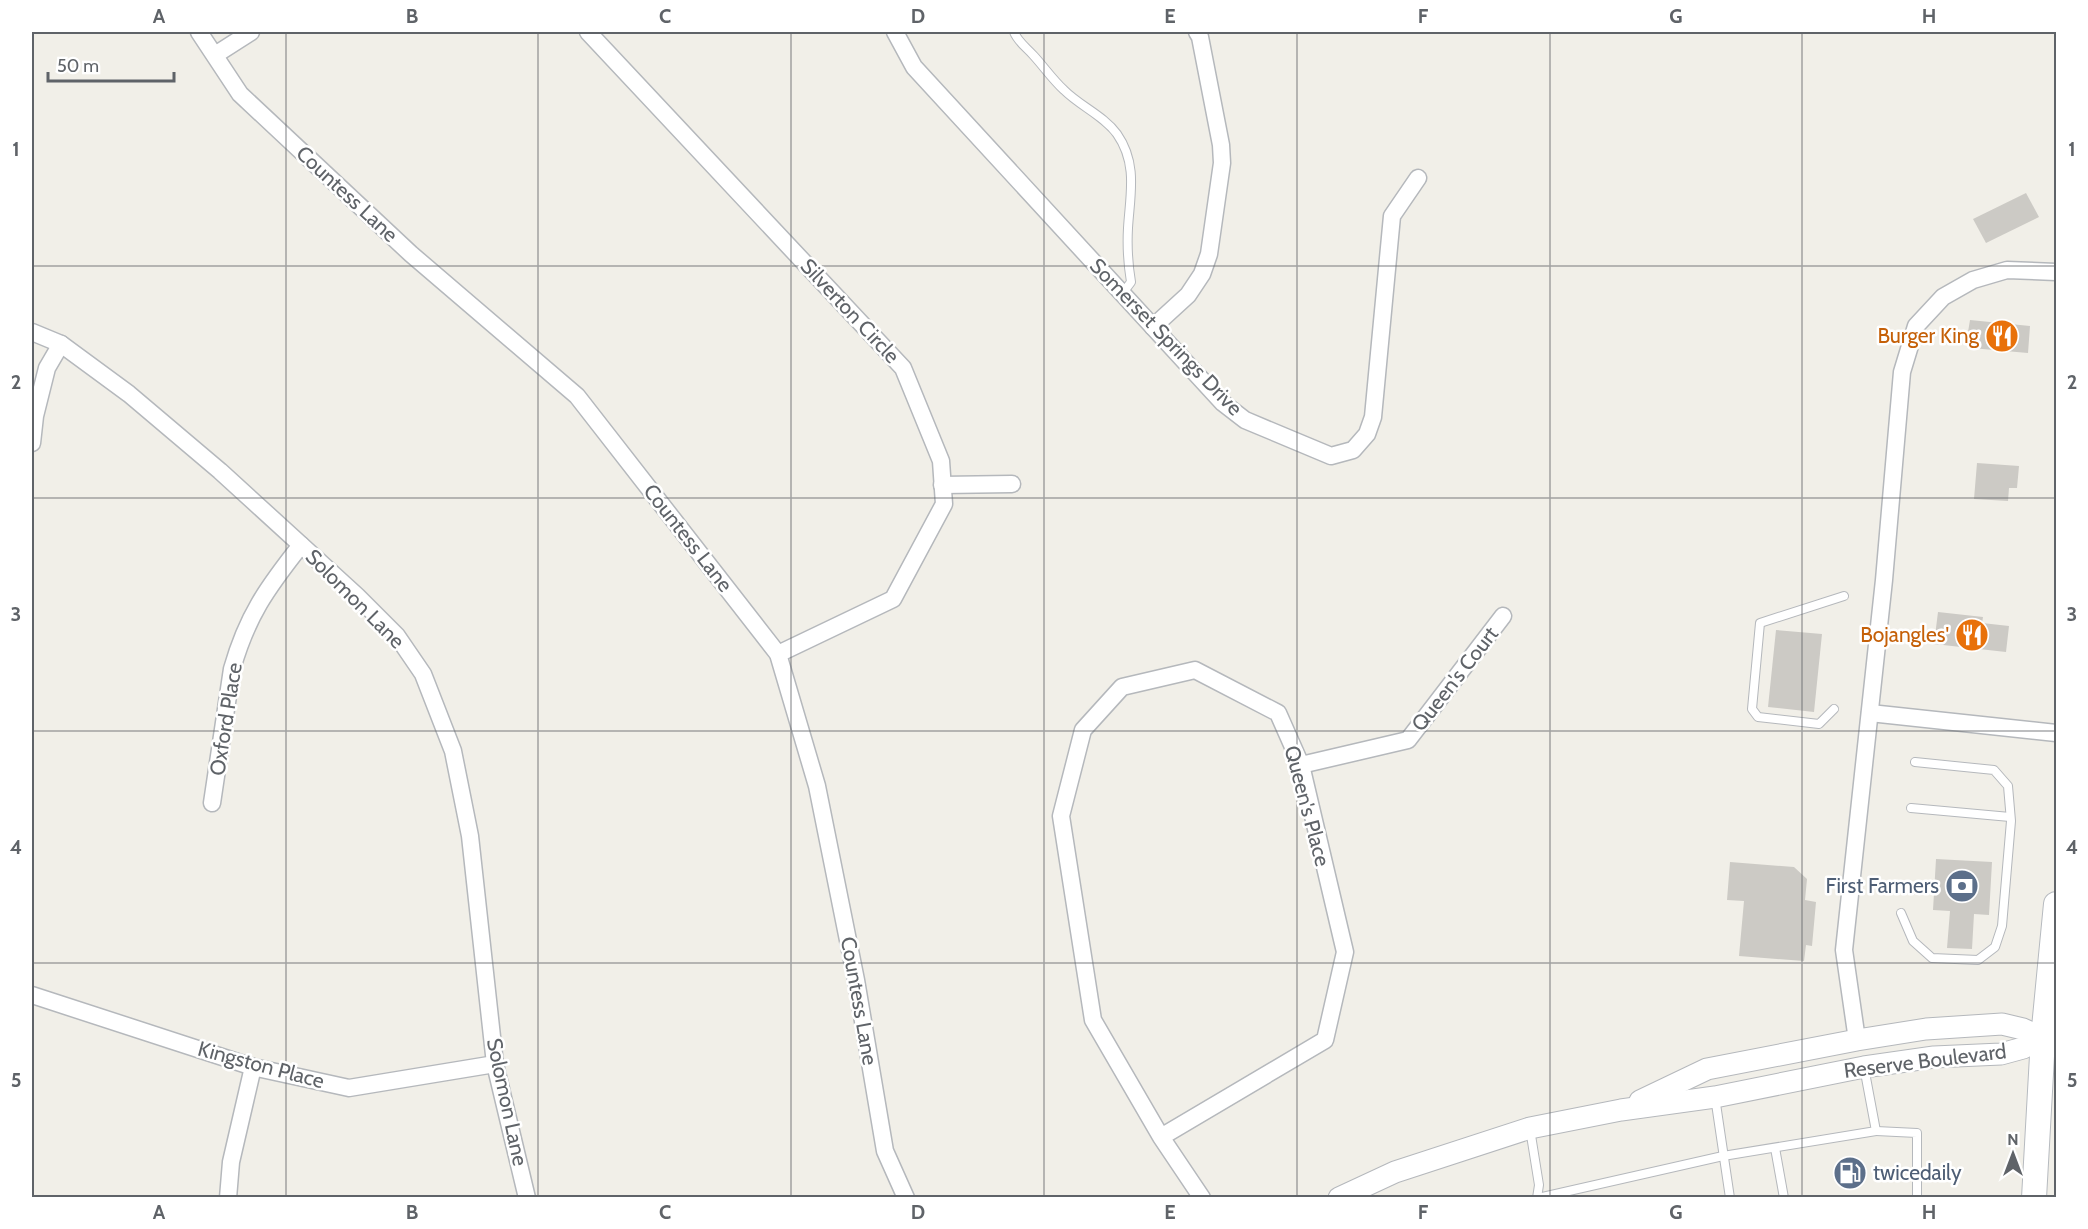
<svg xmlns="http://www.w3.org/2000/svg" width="2088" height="1229" viewBox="0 0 2088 1229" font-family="Cabin,sans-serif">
	<rect width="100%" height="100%" fill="#f1efe8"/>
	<g fill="#cccac5">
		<polygon points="2026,193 2039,217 1986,243 1973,219"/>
		<polygon points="1970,320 2030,326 2028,353 1971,348 1973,332 1968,332"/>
		<polygon points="1977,463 2019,466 2017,488 2009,488 2008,501 1974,499"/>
		<polygon points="1938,612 1983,617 1982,623 2009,626 2006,652 1934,644"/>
		<polygon points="1776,630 1822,634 1814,712 1768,707"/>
		<polygon points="1936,859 1992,862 1989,915 1974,914 1972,949 1947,948 1950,911 1933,910"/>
		<polygon points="1730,862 1794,867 1807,879 1805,900 1816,902 1812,946 1806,945 1804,961 1739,956 1744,901 1727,900"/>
	</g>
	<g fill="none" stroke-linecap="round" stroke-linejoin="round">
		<defs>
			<g id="service">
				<path d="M1014 32C1018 42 1026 47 1034 56 1044 67 1053 80 1064 90 1080 106 1104 116 1117 134 1138 164 1130 195 1128 228 1127 246 1128 264 1131 282L1122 294"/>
				<polyline points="1834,709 1819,724 1758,717 1752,709 1760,623 1844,596"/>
				<polyline points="1911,808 2010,817"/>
				<polyline points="1901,913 1913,941 1932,958 1978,960 1995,947 2002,926 2011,821 2008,786 1994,770 1915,762"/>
				<polyline points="1715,1097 1730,1198"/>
				<polyline points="1530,1129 1539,1185 1537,1198"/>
				<polyline points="1876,1131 1917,1133 1917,1198"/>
				<polyline points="1775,1148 1784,1198"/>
				<polyline points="1538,1198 1723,1156 1876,1131 1864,1067"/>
			</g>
			<g id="minor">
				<polyline points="199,32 240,94 411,254 577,396 778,654 817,786 856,980 885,1151 906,1198"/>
				<polyline points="588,32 903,368 941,461 944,504 893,599 778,654"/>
				<polyline points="895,32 914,67 1223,403 1245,420 1331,456 1353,450 1367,434 1373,417 1392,216 1418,178"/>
				<polyline points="215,55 251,32"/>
				<polyline points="1153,327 1188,295 1202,274 1209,254 1222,163 1221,145 1200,37 1197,32"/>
				<polyline points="32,332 61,344 129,394 220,471 357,596 397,636 423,674 453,751 470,836 495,1064 527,1198"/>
				<polyline points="32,443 35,416 47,368 61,344"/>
				<polyline points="942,485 1012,484"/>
				<polyline points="1870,713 2056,733"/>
				<polyline points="1301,765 1408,740 1503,616"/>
				<path d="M212 803 232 669C247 616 267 588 301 545"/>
				<polyline points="32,995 253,1067 349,1088 495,1064"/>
				<polyline points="1857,1040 1844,950 1884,580 1902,372 1916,326 1943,297 1973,280 2007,270 2056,272"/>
				<polyline points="1161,1137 1325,1040 1345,952 1301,765 1278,713 1195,670 1122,687 1083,730 1061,816 1093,1020 1161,1137 1202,1198"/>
				<polyline points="228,1198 231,1162 253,1067"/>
			</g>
			<g id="tertiary">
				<polyline points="1640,1101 1707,1069 1857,1040 1926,1029 2002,1024 2023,1029 2043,1038"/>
				<polyline points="1339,1198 1395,1172 1530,1128 1621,1110 1715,1097 1864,1067 1934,1057 2001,1054 2023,1048 2043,1038"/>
			</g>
			<polyline id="secondary" points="2034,1198 2043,1038 2056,904"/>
		</defs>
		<use href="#service" stroke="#b5b8bc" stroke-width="10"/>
		<use href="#minor" stroke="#b5b8bc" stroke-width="19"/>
		<use href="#tertiary" stroke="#b5b8bc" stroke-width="23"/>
		<use href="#secondary" stroke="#b6babf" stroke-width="26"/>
		<use href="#service" stroke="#fff" stroke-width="8"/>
		<use href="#minor" stroke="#fff" stroke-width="16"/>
		<use href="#tertiary" stroke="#fff" stroke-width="21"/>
		<use href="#secondary" stroke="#fff" stroke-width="24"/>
	</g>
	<path fill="none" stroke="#5f6368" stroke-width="1.5" stroke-opacity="0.55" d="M286 32V1198M538 32V1198M791 32V1198M1044 32V1198M1297 32V1198M1550 32V1198M1802 32V1198M32 266H2056M32 498H2056M32 731H2056M32 963H2056"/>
	<defs>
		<symbol id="restaurant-disc" viewBox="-11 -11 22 22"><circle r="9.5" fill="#e8710a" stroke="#fff"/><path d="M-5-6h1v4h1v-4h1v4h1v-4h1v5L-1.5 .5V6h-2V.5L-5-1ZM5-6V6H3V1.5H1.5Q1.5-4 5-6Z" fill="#fff"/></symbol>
		<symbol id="bank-disc" viewBox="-11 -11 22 22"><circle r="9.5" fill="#5c6f8a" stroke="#fff"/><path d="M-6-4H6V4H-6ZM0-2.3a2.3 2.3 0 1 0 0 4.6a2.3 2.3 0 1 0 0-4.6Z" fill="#fff"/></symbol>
		<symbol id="fuel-disc" viewBox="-11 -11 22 22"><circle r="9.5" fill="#5c6f8a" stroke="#fff"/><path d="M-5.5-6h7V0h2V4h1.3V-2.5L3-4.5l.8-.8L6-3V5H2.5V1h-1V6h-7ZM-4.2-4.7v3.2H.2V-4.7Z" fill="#fff"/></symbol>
	</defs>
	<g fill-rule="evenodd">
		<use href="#restaurant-disc" x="1983" y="317" width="38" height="38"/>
		<use href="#restaurant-disc" x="1953" y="616" width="38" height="38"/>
		<use href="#bank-disc" x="1943" y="867" width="38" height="38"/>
		<use href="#fuel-disc" x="1831" y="1154" width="38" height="38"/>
	</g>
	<g text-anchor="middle" stroke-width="5" stroke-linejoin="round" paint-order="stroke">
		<g font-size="21" fill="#5f6368" stroke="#fff">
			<text transform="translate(347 194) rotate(43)" y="7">Countess Lane</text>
			<text transform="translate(850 311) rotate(47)" y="7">Silverton Circle</text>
			<text transform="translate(1166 337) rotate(46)" y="7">Somerset Springs Drive</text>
			<text transform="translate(688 538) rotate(52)" y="7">Countess Lane</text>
			<text transform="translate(355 599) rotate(45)" y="7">Solomon Lane</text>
			<text transform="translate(1455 679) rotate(-52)" y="7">Queen's Court</text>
			<text transform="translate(226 719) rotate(-81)" y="7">Oxford Place</text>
			<text transform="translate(1307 806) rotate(75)" y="7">Queen's Place</text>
			<text transform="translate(859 1001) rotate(80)" y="7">Countess Lane</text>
			<text transform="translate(1925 1061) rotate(-7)" y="7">Reserve Boulevard</text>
			<text transform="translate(261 1065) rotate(15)" y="7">Kingston Place</text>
			<text transform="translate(507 1102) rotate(78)" y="7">Solomon Lane</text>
		</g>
		<g font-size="21" fill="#c56008" stroke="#fff" text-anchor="end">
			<text x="1979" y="343">Burger King</text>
			<text x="1949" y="642">Bojangles'</text>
		</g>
		<g font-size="21" fill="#4e5e75" stroke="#fff" text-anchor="end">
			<text x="1939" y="893">First Farmers</text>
			<text x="1873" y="1180" text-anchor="start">twicedaily</text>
		</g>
	</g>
	<rect width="2088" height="1229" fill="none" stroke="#ffffff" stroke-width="66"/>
	<g transform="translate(2013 1154)" stroke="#ffffff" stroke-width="4.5" paint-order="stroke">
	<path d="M0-4.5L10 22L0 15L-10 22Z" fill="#5f6368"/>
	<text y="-9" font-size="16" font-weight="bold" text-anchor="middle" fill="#5f6368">N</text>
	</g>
	<path d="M48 72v9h126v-9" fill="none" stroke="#5f6368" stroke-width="3"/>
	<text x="57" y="72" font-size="18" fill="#5f6368" stroke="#ffffff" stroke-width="4.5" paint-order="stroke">50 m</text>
	<rect x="33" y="33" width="2022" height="1163" fill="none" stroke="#5f6368" stroke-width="2"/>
	<g font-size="20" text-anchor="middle" font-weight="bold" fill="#5f6368">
		<text x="159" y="23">A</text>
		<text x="412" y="23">B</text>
		<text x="665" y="23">C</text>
		<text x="918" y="23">D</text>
		<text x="1170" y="23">E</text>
		<text x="1423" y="23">F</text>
		<text x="1676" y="23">G</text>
		<text x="1929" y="23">H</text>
		<text x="16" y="156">1</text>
		<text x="2072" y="156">1</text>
		<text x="16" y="389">2</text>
		<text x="2072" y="389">2</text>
		<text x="16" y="621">3</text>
		<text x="2072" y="621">3</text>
		<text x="16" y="854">4</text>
		<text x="2072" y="854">4</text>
		<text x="16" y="1087">5</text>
		<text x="2072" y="1087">5</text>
		<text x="159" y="1219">A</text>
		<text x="412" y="1219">B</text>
		<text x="665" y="1219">C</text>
		<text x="918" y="1219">D</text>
		<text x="1170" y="1219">E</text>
		<text x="1423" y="1219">F</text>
		<text x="1676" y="1219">G</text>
		<text x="1929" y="1219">H</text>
	</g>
</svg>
